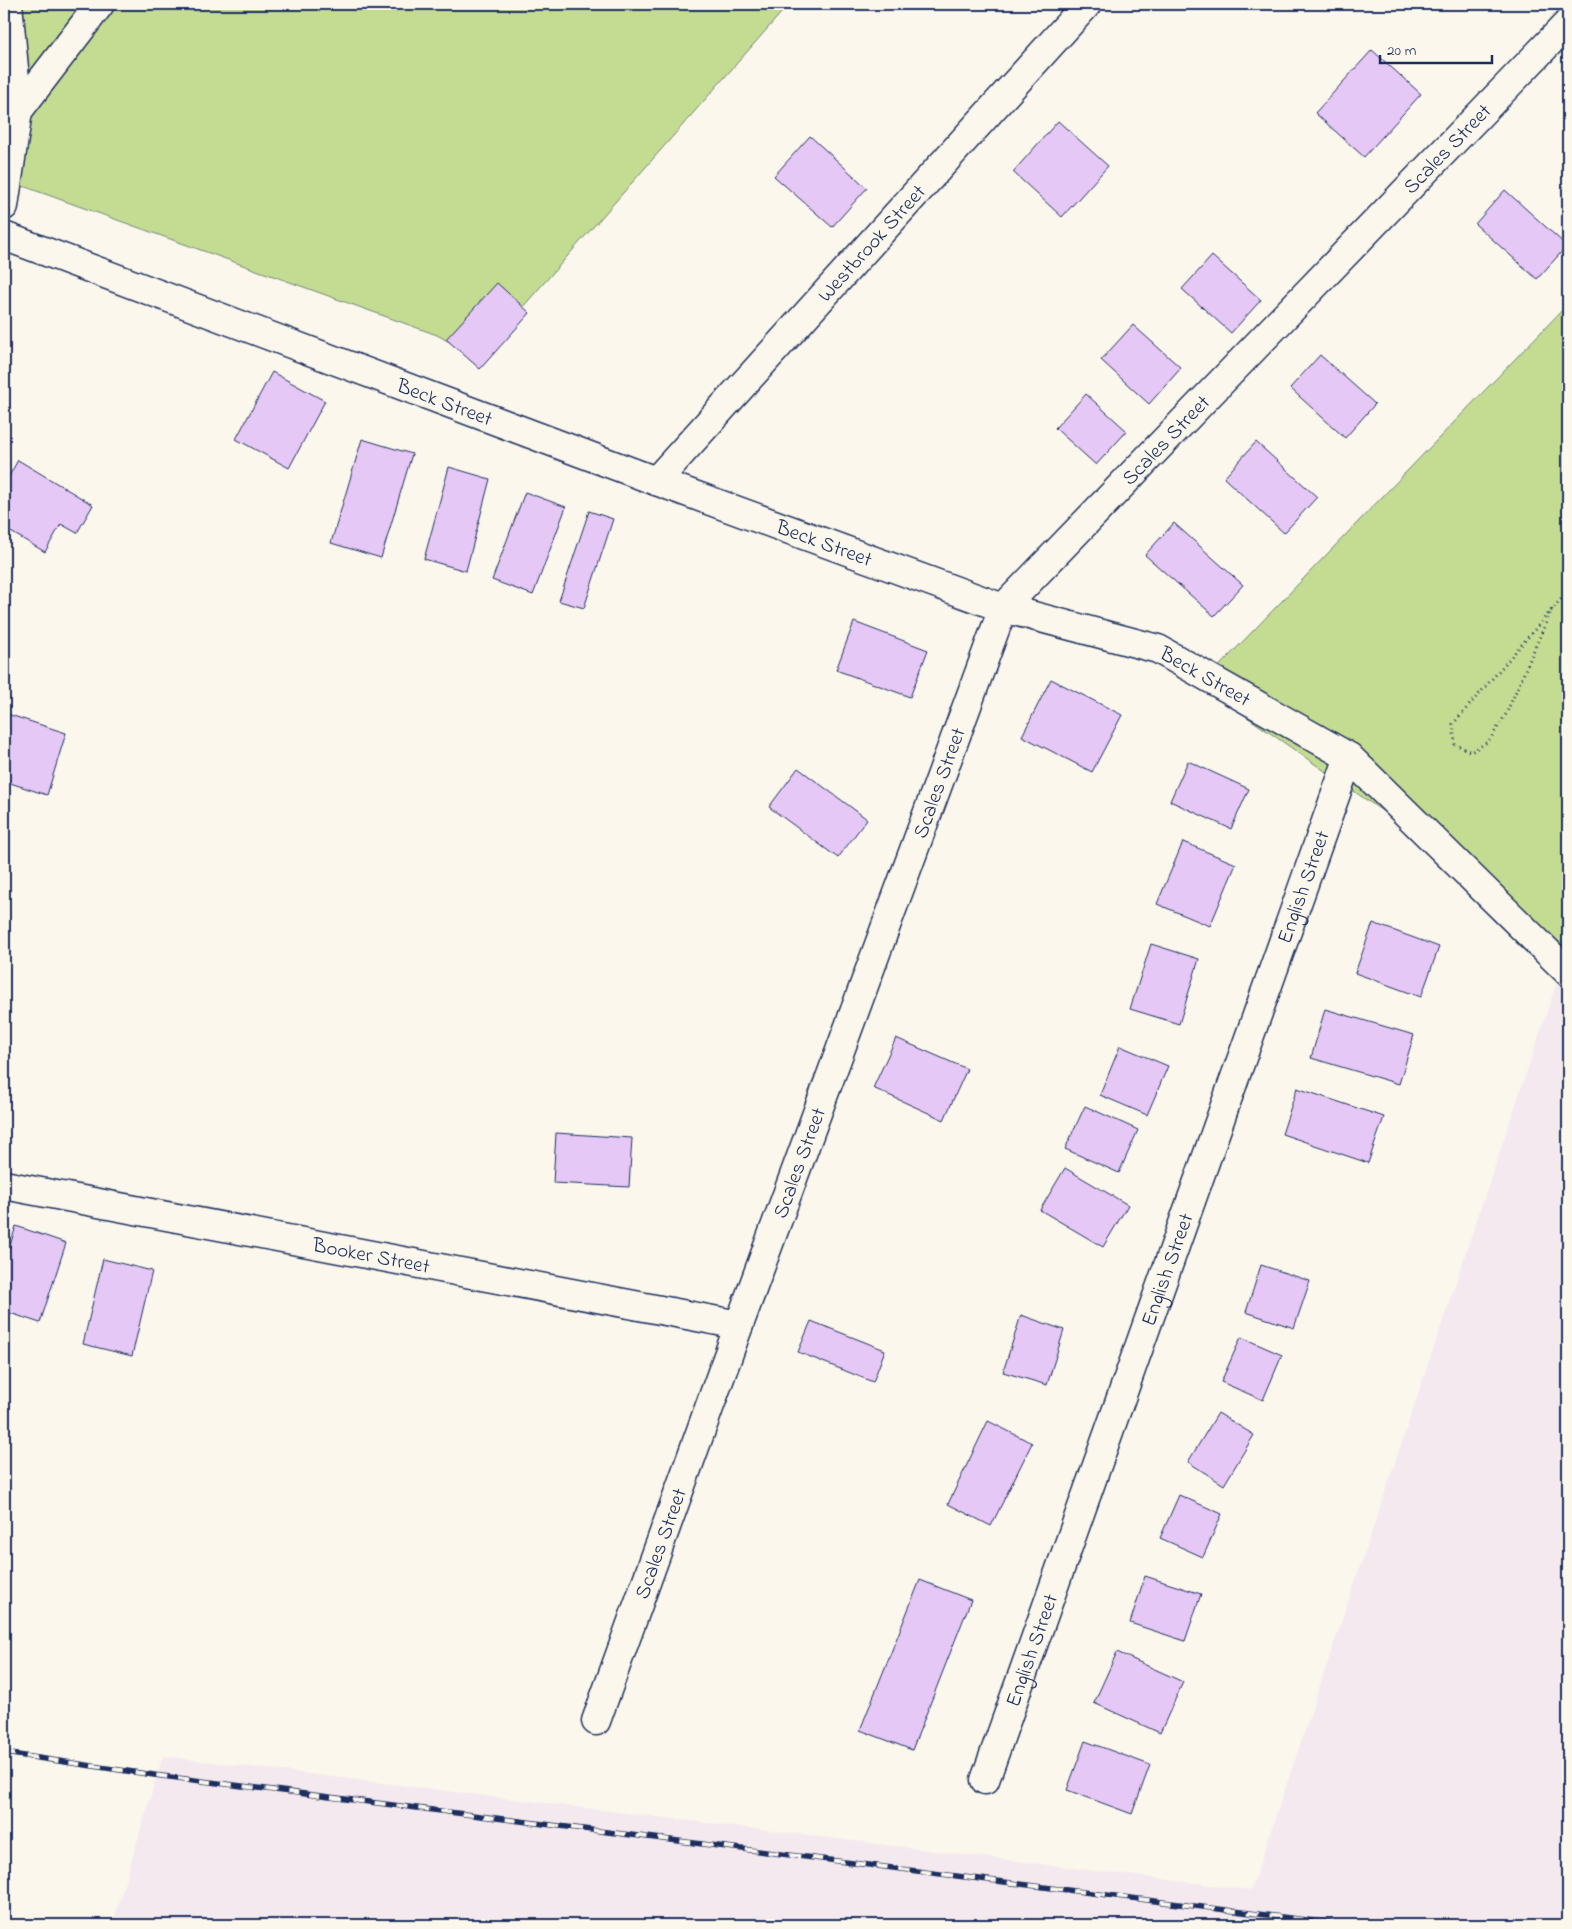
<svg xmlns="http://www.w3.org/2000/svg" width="1572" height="1929" viewBox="0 0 1572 1929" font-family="'Indie Flower',sans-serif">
	<rect width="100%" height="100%" fill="#fbf7ec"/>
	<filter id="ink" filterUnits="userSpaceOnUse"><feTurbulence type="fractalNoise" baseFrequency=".02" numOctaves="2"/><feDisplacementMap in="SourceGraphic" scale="10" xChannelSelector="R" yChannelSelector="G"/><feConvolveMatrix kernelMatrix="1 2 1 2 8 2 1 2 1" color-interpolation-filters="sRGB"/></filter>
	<g filter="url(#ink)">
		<polygon fill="#f4e9ef" points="1559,976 1568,985 1568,1925 112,1925 163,1756 1251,1890"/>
		<g fill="#c4dc92" stroke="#708678">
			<polygon points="4,4 789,4 478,358 437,335 9,181 4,154"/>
			<polygon points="1568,304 1568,985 1414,833 1201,685"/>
		</g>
		<g fill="#e5c8f6" stroke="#1b2f5e">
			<polygon points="1372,50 1421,94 1364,157 1315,113"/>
			<polygon points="1058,121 1108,166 1062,217 1013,172"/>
			<polygon points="810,136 867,188 832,227 774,176"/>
			<polygon points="1505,190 1567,246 1537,279 1475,224"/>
			<polygon points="1212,256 1261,300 1231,333 1182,289"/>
			<polygon points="497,283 530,313 480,369 446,339"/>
			<polygon points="1133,325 1181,368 1149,404 1101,360"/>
			<polygon points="1320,355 1375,404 1345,438 1290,388"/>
			<polygon points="272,372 325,401 289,468 236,439"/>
			<polygon points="1086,394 1127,431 1096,465 1055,428"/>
			<polygon points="362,439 412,454 381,558 331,543"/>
			<polygon points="1256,442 1317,497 1284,533 1224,478"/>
			<polygon points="18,460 93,505 77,533 61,524 45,552 4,528 4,485"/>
			<polygon points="449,467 490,479 466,571 424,559"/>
			<polygon points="525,492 566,507 533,595 492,580"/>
			<polygon points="589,511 613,519 584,608 559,601"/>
			<polygon points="1174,523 1243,585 1214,616 1145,555"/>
			<polygon points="854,622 928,650 910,697 836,670"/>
			<polygon points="1051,679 1122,715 1092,772 1022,736"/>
			<polygon points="4,713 66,733 47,795 4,781"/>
			<polygon points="1188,761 1249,789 1231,829 1170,801"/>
			<polygon points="798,768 867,819 838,858 769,807"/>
			<polygon points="1183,842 1236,864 1210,926 1157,904"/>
			<polygon points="1373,923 1439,947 1421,997 1355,973"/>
			<polygon points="1151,944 1199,959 1179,1024 1130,1009"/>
			<polygon points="1325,1009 1414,1035 1399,1084 1311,1058"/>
			<polygon points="896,1038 967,1069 944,1120 873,1088"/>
			<polygon points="1120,1046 1168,1066 1147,1115 1100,1095"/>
			<polygon points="1297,1088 1384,1117 1368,1163 1282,1134"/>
			<polygon points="1085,1106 1138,1130 1119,1173 1065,1149"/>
			<polygon points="556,1133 632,1138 629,1187 553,1183"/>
			<polygon points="1065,1168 1128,1205 1103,1247 1040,1210"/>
			<polygon points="16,1226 66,1243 40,1323 4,1311 4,1265"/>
			<polygon points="103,1259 152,1271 132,1356 83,1344"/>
			<polygon points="1261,1265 1310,1281 1294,1328 1246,1312"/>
			<polygon points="1021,1315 1064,1330 1047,1385 1003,1372"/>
			<polygon points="811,1321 885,1350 873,1382 798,1352"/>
			<polygon points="1241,1337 1282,1355 1263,1400 1221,1382"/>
			<polygon points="1218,1413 1254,1435 1224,1485 1188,1462"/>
			<polygon points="988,1421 1032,1443 991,1526 948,1504"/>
			<polygon points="1179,1495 1222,1514 1203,1557 1160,1538"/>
			<polygon points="1145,1576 1201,1594 1185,1641 1130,1623"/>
			<polygon points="920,1580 971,1600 912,1750 860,1730"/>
			<polygon points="1117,1652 1183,1682 1160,1733 1094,1703"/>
			<polygon points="1085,1741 1150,1765 1132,1814 1067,1790"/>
		</g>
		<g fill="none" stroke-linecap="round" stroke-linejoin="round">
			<defs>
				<g id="minor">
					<polyline points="18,111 100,4"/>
					<polyline points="4,206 18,111 8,4"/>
					<path id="s1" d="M4 236 656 481 1003 608 1158 649 1349 757 1568 972"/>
					<path id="s2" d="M656 481 1087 4"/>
					<path id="s3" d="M4 1185 739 1325"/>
					<path id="s4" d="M596 1721 739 1325 1003 608 1568 23"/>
					<path id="s5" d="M985 1780 1349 757"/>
				</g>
			</defs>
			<use href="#minor" stroke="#1b2f5e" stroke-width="31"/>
			<polyline stroke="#1b2f5e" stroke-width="3" stroke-dasharray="1 4" stroke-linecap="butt" points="1552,609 1506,714 1489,741 1471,752 1455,744 1453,724 1568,591"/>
			<use href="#minor" stroke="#fbf7ec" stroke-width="28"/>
			<defs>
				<polyline id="rail" points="4,1753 154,1775 1346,1925"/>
			</defs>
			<use href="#rail" stroke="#1b2f5e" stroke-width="5.5"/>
			<use href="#rail" stroke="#fbf7ec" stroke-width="4" stroke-dasharray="11" stroke-linecap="butt"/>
		</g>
	</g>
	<g text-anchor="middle" stroke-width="4" stroke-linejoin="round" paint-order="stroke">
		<g font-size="21" fill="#1b2f5e" stroke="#fbf7ec">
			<text dy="7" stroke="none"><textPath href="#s4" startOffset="1824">Scales Street</textPath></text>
			<text dy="7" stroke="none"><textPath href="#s2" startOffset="321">Westbrook Street</textPath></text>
			<text dy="7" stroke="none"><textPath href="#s1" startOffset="471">Beck Street</textPath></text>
			<text dy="7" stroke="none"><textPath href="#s4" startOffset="1419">Scales Street</textPath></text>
			<text dy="7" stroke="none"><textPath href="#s1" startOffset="876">Beck Street</textPath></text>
			<text dy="7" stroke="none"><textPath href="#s1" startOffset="1281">Beck Street</textPath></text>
			<text dy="7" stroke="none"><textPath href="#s4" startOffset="999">Scales Street</textPath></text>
			<text dy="7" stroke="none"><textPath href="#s5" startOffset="948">English Street</textPath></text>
			<text dy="7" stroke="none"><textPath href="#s4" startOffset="594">Scales Street</textPath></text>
			<text dy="7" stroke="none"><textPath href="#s3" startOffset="374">Booker Street</textPath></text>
			<text dy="7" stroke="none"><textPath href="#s5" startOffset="542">English Street</textPath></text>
			<text dy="7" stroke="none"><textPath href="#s4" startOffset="189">Scales Street</textPath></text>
			<text dy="7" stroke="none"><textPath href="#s5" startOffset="138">English Street</textPath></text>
		</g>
	</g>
	<rect width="1572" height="1929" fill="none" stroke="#fbf7ec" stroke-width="20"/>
	<rect x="10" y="10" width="1552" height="1909" fill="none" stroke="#1b2f5e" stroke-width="2" filter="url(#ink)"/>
	<path d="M1380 55v8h112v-8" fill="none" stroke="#1b2f5e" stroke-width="2.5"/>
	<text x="1387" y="55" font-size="15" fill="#1b2f5e" stroke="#fbf7ec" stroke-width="4" paint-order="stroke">20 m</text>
</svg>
